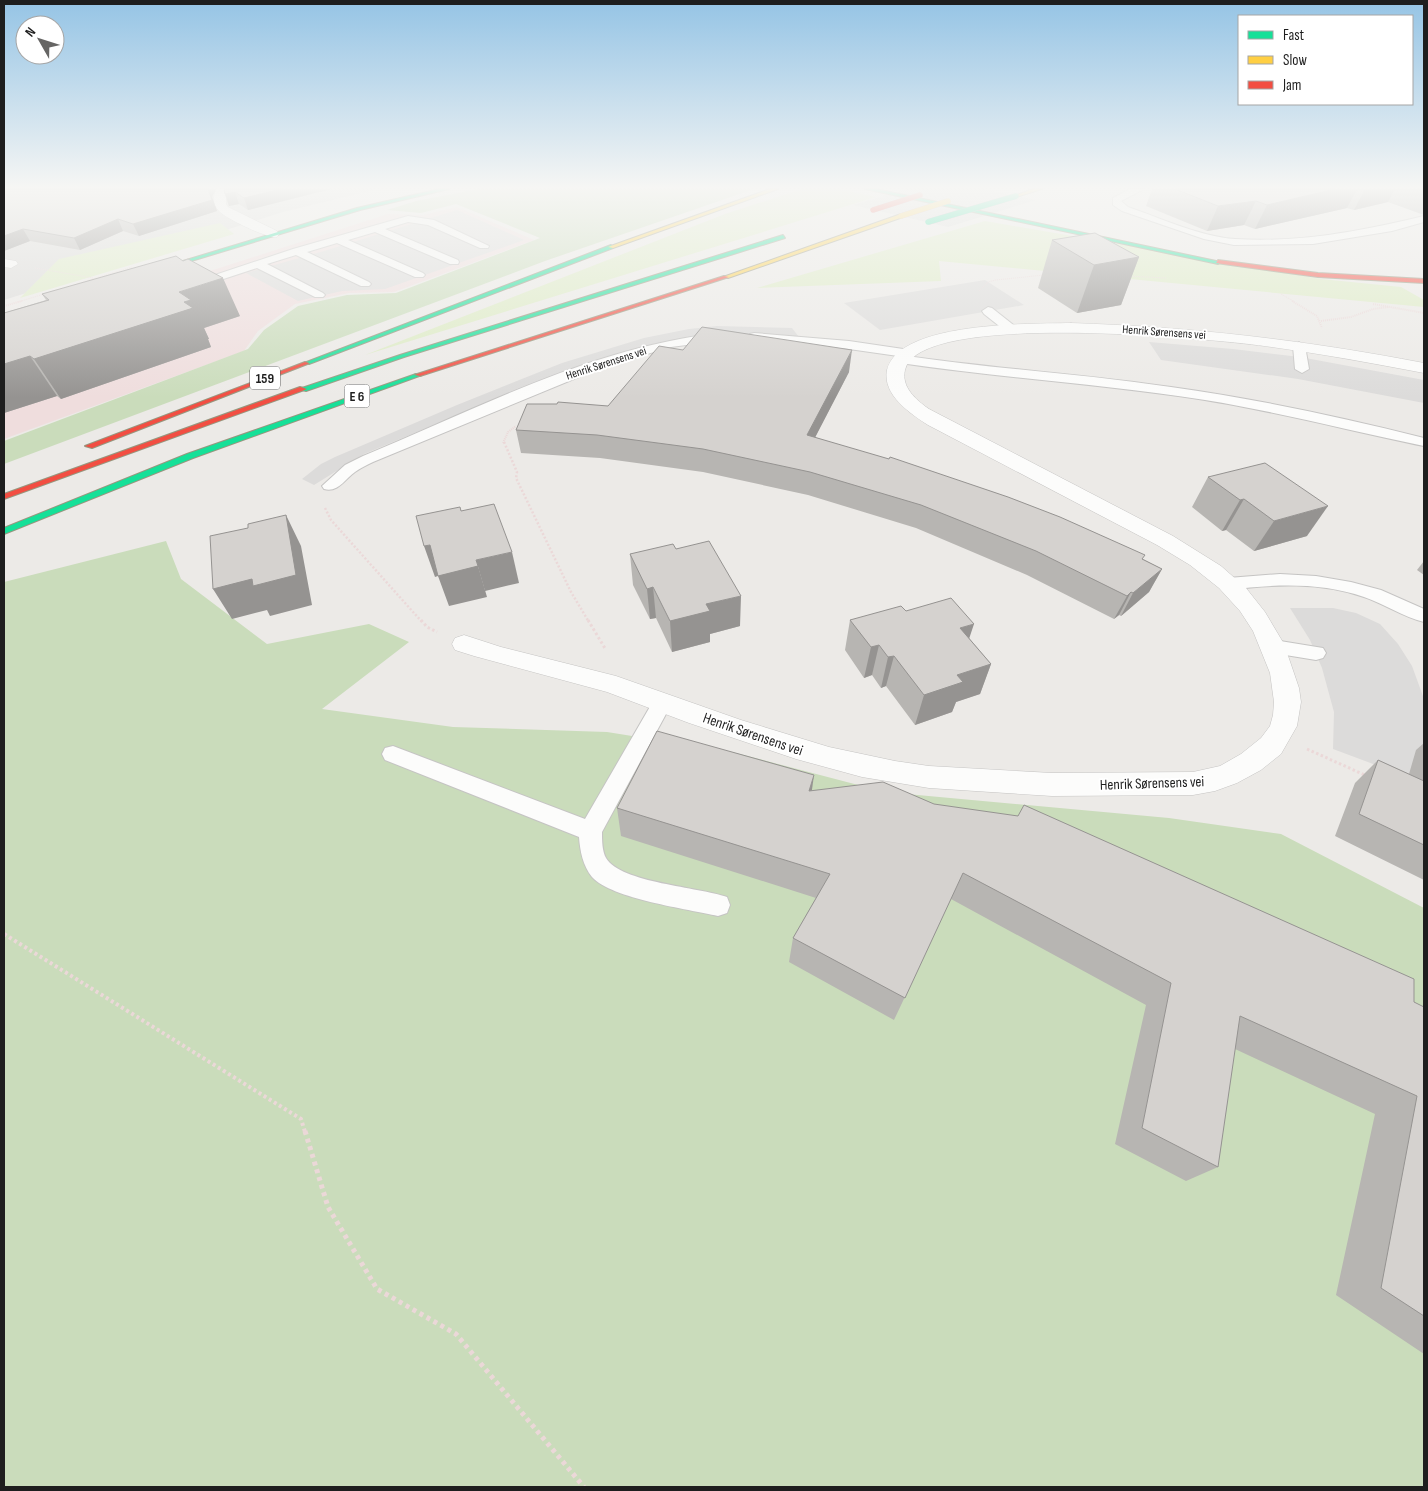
<svg xmlns="http://www.w3.org/2000/svg" width="1428" height="1491" viewBox="0 0 1428 1491" font-family="'Sofia Sans Condensed',sans-serif">
	<rect width="100%" height="100%" fill="#eceae7"/>
	<polygon fill="#dbdad8" points="4,189 378,189 283,212 4,300"/>
	<polygon fill="#efdddd" points="457,207 534,240 394,292 349,293 295,304 258,331 244,351 4,439 4,337 388,214 423,215"/>
	<g fill="#ddebc4">
		<polygon points="802,189 839,189 876,197 365,355 725,214"/>
		<polygon points="985,221 1321,279 1401,287 1424,300 1424,307 939,261 941,281 757,288"/>
		<polygon points="220,223 234,234 20,298 59,259"/>
	</g>
	<g fill="#cadcbb">
		<polygon points="478,189 754,189 545,261 4,464 4,441 248,349 264,330 298,306 347,295 396,293 540,238 456,204 421,213 387,210 416,201"/>
		<polygon points="166,541 181,579 267,644 369,624 409,642 322,709 453,727 607,732 732,752 885,792 1169,818 1281,834 1424,908 1424,1487 4,1487 4,582"/>
	</g>
	<g fill="#dcdbda">
		<polygon points="457,210 524,240 385,289 342,291 298,301 246,273 324,251"/>
		<polygon points="985,280 1024,305 880,330 844,303"/>
		<polygon points="717,326 792,328 799,337 716,334 653,344 590,363 532,384 364,454 314,485 302,479 321,464 335,457 457,405 562,363 644,338 689,329"/>
		<polygon points="1149,342 1233,349 1300,357 1424,380 1424,403 1298,379 1161,360"/>
		<polygon points="1290,608 1333,608 1356,613 1380,624 1398,644 1412,666 1424,699 1424,783 1333,749 1334,712 1322,668 1310,640"/>
	</g>
	<polygon fill="#dcdcda" points="907,189 983,189 1036,200 948,227 853,205"/>
	<g fill="none" stroke-linecap="round" stroke-linejoin="round">
		<defs>
			<g id="lane">
				<path d="M1130 189H1144L1121 201 1128 207C1160 218 1202 237 1235 239 1299 243 1362 231 1424 216V222L1392 231 1313 244 1234 245 1204 239 1122 211 1113 205V198Z"/>
				<polygon points="408,216 434,220 489,246 488,248 480,248 428,225 408,222 385,229 458,260 459,262 458,264 450,264 375,232 348,240 423,273 425,275 423,277 415,277 337,243 307,252 369,282 371,284 369,286 361,286 296,255 267,264 323,293 325,295 323,297 315,297 257,268 196,288 188,288 186,286 188,284 293,249"/>
				<polygon points="988,307 992,308 1016,327 1018,330 1016,333 1008,333 984,314 982,311"/>
				<path d="M721 333 725 334 727 337 725 340 671 347 603 367 373 462C367 465 360 468 355 472 345 479 338 493 324 489L322 486 345 465 363 456C479 408 595 346 721 333Z"/>
				<path d="M754 333 849 341 910 350 911 353 907 356C995 369 1084 374 1171 387 1257 399 1341 417 1424 438V446C1351 431 1279 412 1205 400 1104 384 1001 378 900 363L894 359 898 356 849 349 750 340 748 337 750 334Z"/>
				<polygon points="1299,342 1305,346 1309,369 1302,373 1295,369 1293,346"/>
				<path d="M1280 574 1316 576 1351 582 1381 590 1424 609V622C1403 617 1385 604 1364 597 1321 582 1273 584 1228 590L1222 588 1219 584 1222 580 1228 578Z"/>
				<polygon points="1274,640 1323,648 1326,653 1323,658 1316,660 1267,652 1264,647 1267,642"/>
				<path d="M662 695 669 698 672 703 602 832C602 840 602 851 606 858 621 883 699 887 727 897L730 905 727 913 718 916C688 909 612 899 592 877 583 866 580 851 579 837L385 760 382 754 385 748 393 746 585 819 655 698Z"/>
			</g>
			<g id="street">
				<path d="M217 189H230L226 194V204L228 207 277 231 279 234 277 237C268 239 225 218 219 211 213 205 212 196 217 189Z"/>
				<polygon points="4,259 16,261 18,264 11,268 4,267"/>
				<path d="M1071 323C1193 327 1304 340 1424 363V373C1371 363 1317 353 1264 346 1213 339 918 310 905 370 901 387 916 400 929 409L1173 536 1221 566 1246 588 1265 612 1284 644 1299 688 1301 702 1297 726 1281 754 1261 770 1237 783 1215 791 1193 795 1052 796 929 788 862 777 796 759 689 723 607 692 474 656 455 650 452 644 455 638 464 635 501 647 616 676 741 720 829 747 895 761 929 766 1052 773 1193 772 1220 766 1241 754 1261 738 1270 726 1273 715 1274 702 1270 673 1253 631 1240 611 1219 588 1190 565 1157 545 928 425C911 414 882 395 887 370 899 321 1031 324 1071 323Z"/>
			</g>
			<g id="fast">
				<polygon points="439,189 449,189 360,210 155,272 150,271 357,208"/>
				<polygon points="865,189 876,189 1221,262 1218,264"/>
				<polygon points="783,235 785,238 404,357 306,391 299,389 400,355"/>
				<polygon points="611,245 613,248 309,364 304,363"/>
				<polygon points="416,374 422,375 193,458 4,534 4,528 187,454"/>
			</g>
			<g id="slow">
				<polygon points="770,189 778,189 613,248 608,247"/>
				<polygon points="1033,189 1042,189 1016,197 1014,196"/>
				<polygon points="901,214 903,217 728,278 723,277"/>
			</g>
			<g id="jam">
				<polygon points="1218,260 1318,273 1424,279 1424,283 1318,277 1216,263"/>
				<polygon points="724,276 729,277 420,376 414,375"/>
				<polygon points="305,362 310,363 92,448 85,446"/>
				<polygon points="300,387 307,389 4,499 4,494"/>
			</g>
		</defs>
		<use href="#lane" stroke="#c5c4c3" stroke-width="2"/>
		<use href="#street" stroke="#c5c4c3" stroke-width="1"/>
		<use href="#fast" stroke="#97967e" stroke-width="2"/>
		<use href="#slow" stroke="#97967e" stroke-width="2"/>
		<use href="#jam" stroke="#97967e" stroke-width="2"/>
		<g stroke="#ebd8d8" stroke-width="1" stroke-dasharray="1 1" stroke-linecap="butt">
			<polyline points="35,268 93,278"/>
			<polyline points="1127,276 1166,278"/>
			<polyline points="979,291 988,282 996,280 1044,275"/>
			<polyline points="1281,294 1295,302"/>
			<polyline points="18,302 132,267"/>
		</g>
		<g stroke="#ebd8d8" stroke-width="2" stroke-dasharray="1 1" stroke-linecap="butt">
			<polyline points="1292,301 1317,316 1322,328"/>
			<polyline points="1373,304 1424,313"/>
			<polyline points="4,306 22,301"/>
			<polyline points="1321,321 1351,317 1373,309 1389,307"/>
			<polyline points="503,443 508,432 516,426"/>
		</g>
		<g stroke="#ebd8d8" stroke-width="2.5" stroke-dasharray="2 2" stroke-linecap="butt">
			<polyline points="504,442 517,472 516,478 571,592 589,622"/>
			<polyline points="325,508 331,520 422,622"/>
		</g>
		<g stroke="#ebd8d8" stroke-width="3" stroke-dasharray="2.5 2.5" stroke-linecap="butt">
			<polyline points="421,620 427,627 437,632"/>
			<polyline points="588,620 606,650"/>
			<polyline points="1307,749 1367,776"/>
		</g>
		<polyline stroke="#ebd8d8" stroke-width="4" stroke-dasharray="3 3" stroke-linecap="butt" points="4,934 301,1119 305,1132"/>
		<polyline stroke="#ebd8d8" stroke-width="5" stroke-dasharray="4 4" stroke-linecap="butt" points="305,1131 328,1207 377,1289 456,1334 584,1487"/>
		<use href="#lane" fill="#fcfcfb" fill-rule="evenodd"/>
		<use href="#street" fill="#fcfcfb" fill-rule="evenodd"/>
		<use href="#fast" fill="#16e098" fill-rule="evenodd"/>
		<use href="#slow" fill="#ffcf43" fill-rule="evenodd"/>
		<use href="#jam" fill="#f24e42" fill-rule="evenodd"/>
		<defs>
			<polyline id="fast-bridge" points="928,222 1016,196"/>
			<polyline id="slow-bridge" points="901,216 948,201"/>
			<polyline id="jam-bridge" points="873,210 920,195"/>
		</defs>
		<use href="#fast-bridge" stroke="#c29dac" stroke-width="6" stroke-linecap="butt"/>
		<use href="#slow-bridge" stroke="#c29dac" stroke-width="6" stroke-linecap="butt"/>
		<use href="#jam-bridge" stroke="#c29dac" stroke-width="6" stroke-linecap="butt"/>
		<use href="#fast-bridge" stroke="#16e098" stroke-width="5.5"/>
		<use href="#slow-bridge" stroke="#ffcf43" stroke-width="5.5"/>
		<use href="#jam-bridge" stroke="#f24e42" stroke-width="5.5"/>
	</g>
	<g fill="#b7b5b2">
		<polygon points="4,189 212,197 217,211 139,236 123,231 80,250 30,241 4,251"/>
		<polygon points="224,189 331,189 248,210 239,204 229,206 225,194"/>
		<polygon points="1152,189 1424,189 1424,215 1388,202 1354,210 1347,208 1255,229 1244,225 1207,231 1146,206"/>
		<polygon points="1052,240 1139,257 1121,305 1077,313 1038,288"/>
		<polygon points="42,294 240,316 204,328 209,339 208,339 211,347 61,399 57,396 4,413 4,313 46,300"/>
		<polygon points="683,350 849,372 815,437 1143,559 1162,569 1149,592 1121,616 1119,615 1114,619 1027,575 916,528 808,495 703,472 600,458 521,453 516,430 608,406"/>
		<polygon points="1208,477 1307,536 1254,551 1226,530 1222,531 1192,507"/>
		<polygon points="676,549 740,626 710,634 710,642 672,652 656,618 650,619 633,585 630,554"/>
		<polygon points="1424,561 1424,575 1417,570"/>
		<polygon points="906,611 969,638 991,664 980,694 956,702 952,712 915,725 886,686 881,688 872,675 864,678 845,650 850,620"/>
		<polygon points="1424,743 1424,880 1335,836 1355,783 1378,760 1409,774 1416,750"/>
		<polygon points="812,791 934,804 1424,1007 1424,1354 1336,1295 1375,1114 1235,1049 1218,1167 1186,1181 1115,1144 1146,1005 951,899 894,1020 789,962 793,938 816,898 621,836 617,808"/>
	</g>
	<g fill="#959391">
		<polygon points="208,189 216,189 212,197 217,211 139,236 133,224"/>
		<polygon points="282,189 331,189 248,210 244,198"/>
		<polygon points="1335,189 1357,189 1347,208 1255,229 1267,205"/>
		<polygon points="1365,189 1395,189 1388,202 1354,210"/>
		<polygon points="235,192 239,204 229,206 225,194"/>
		<polygon points="1256,201 1244,225 1207,231 1218,206"/>
		<polygon points="118,219 123,231 80,250 74,238"/>
		<polygon points="23,229 30,241 4,251 4,236"/>
		<polygon points="1139,257 1121,305 1077,313 1094,265"/>
		<polygon points="223,278 240,316 204,328 209,339 208,339 211,347 61,399 34,359 179,292"/>
		<polygon points="852,350 849,372 805,457 807,435"/>
		<polygon points="30,356 57,396 4,413 4,364"/>
		<polygon points="1244,499 1226,530 1222,531 1240,500"/>
		<polygon points="1328,506 1307,536 1254,551 1274,521"/>
		<polygon points="286,515 301,546 312,605 270,616 267,610 232,619 213,589"/>
		<polygon points="430,545 478,566 487,597 449,606 438,576 435,577 424,546"/>
		<polygon points="512,552 519,583 485,591 476,560"/>
		<polygon points="1162,569 1149,592 1121,616 1133,593"/>
		<polygon points="653,587 656,618 650,619 647,589"/>
		<polygon points="1131,592 1119,615 1114,619 1127,596"/>
		<polygon points="741,596 740,626 710,634 710,642 672,652 670,621 706,604"/>
		<polygon points="974,624 964,654 960,628"/>
		<polygon points="879,645 872,675 864,678 871,647"/>
		<polygon points="894,656 886,686 881,688 888,657"/>
		<polygon points="991,664 980,694 956,702 952,712 915,725 924,695 957,675"/>
		<polygon points="814,775 810,804 809,791"/>
	</g>
	<g fill="#d5d2cf" stroke="#959391">
		<polygon points="4,189 208,189 212,200 133,224 118,219 74,238 23,229 4,236"/>
		<polygon points="224,189 282,189 244,198 235,192 225,194"/>
		<polygon points="1175,189 1335,189 1267,205 1256,201 1218,206"/>
		<polygon points="1095,233 1139,257 1094,265 1052,240"/>
		<polygon points="176,256 183,261 188,259 223,278 179,292 191,300 184,302 193,308 34,359 30,356 4,364 4,313 49,300 42,294"/>
		<polygon points="702,327 852,350 807,435 889,459 890,457 1008,497 1060,517 1145,555 1142,559 1162,569 1133,593 1131,592 1127,596 1036,551 921,505 810,472 703,449 597,435 516,430 527,404 557,404 558,402 608,406 659,346 683,350"/>
		<polygon points="1265,463 1328,506 1274,521 1244,499 1240,500 1208,477"/>
		<polygon points="494,504 512,552 476,560 478,566 438,576 430,545 424,546 416,516 460,507 461,511"/>
		<polygon points="286,515 296,575 253,586 252,579 213,589 210,536 248,528 248,524"/>
		<polygon points="709,541 741,596 706,604 710,611 670,621 653,587 647,589 630,554 673,544 676,549"/>
		<polygon points="951,598 974,624 960,628 991,664 957,675 963,682 924,695 894,656 888,657 879,645 871,647 850,620 901,606 906,611"/>
		<polygon points="657,731 814,775 809,791 883,782 934,804 1018,816 1024,805 1414,979 1414,1002 1424,1007 1424,1316 1381,1288 1417,1096 1240,1016 1218,1167 1142,1128 1171,983 963,873 905,998 793,938 830,874 617,808"/>
		<polygon points="1378,760 1424,781 1424,845 1359,814"/>
	</g>
	<linearGradient id="sky" x2="0" y2="1"><stop stop-color="#95c4e5"/><stop offset="0.47" stop-color="#f6f6f4"/><stop offset="1" stop-color="#f6f6f4" stop-opacity="0"/></linearGradient>
	<rect width="1428" height="398" fill="url(#sky)"/>
	<g text-anchor="middle" stroke-width="4" stroke-linejoin="round" paint-order="stroke">
		<g font-size="12" fill="#1e1e1e" stroke="#fff">
			<text transform="translate(1164 332) rotate(4)" y="4">Henrik Sørensens vei</text>
			<text transform="translate(606 363) rotate(-18)" y="4">Henrik Sørensens vei</text>
		</g>
		<g fill="#fff" stroke="#626262" stroke-width="1">
			<rect x="250" y="366.5" width="30" height="23" rx="4"/>
			<rect x="344.5" y="384.5" width="25" height="23" rx="4"/>
		</g>
		<g font-size="14" font-weight="bold" fill="#1e1e1e">
			<text x="265" y="383">159</text>
			<text x="357" y="401">E 6</text>
		</g>
		<g font-size="15" fill="#1e1e1e" stroke="#fff">
			<text transform="translate(753 734) rotate(19)" y="5">Henrik Sørensens vei</text>
			<text transform="translate(1152 783) rotate(-2)" y="5">Henrik Sørensens vei</text>
		</g>
	</g>
	<rect width="1428" height="1491" fill="none" stroke="#1e1e1e" stroke-width="10"/>
	<rect x="1238" y="15" width="175" height="90" fill="#ffffff" stroke="#a5a5a5"/>
	<rect x="1248" y="31" width="25" height="8" fill="#16e098" stroke="#a5a5a5"/>
	<text x="1283" y="40" font-size="15" fill="#1e1e1e">Fast</text>
	<rect x="1248" y="56" width="25" height="8" fill="#ffcf43" stroke="#a5a5a5"/>
	<text x="1283" y="65" font-size="15" fill="#1e1e1e">Slow</text>
	<rect x="1248" y="81" width="25" height="8" fill="#f24e42" stroke="#a5a5a5"/>
	<text x="1283" y="90" font-size="15" fill="#1e1e1e">Jam</text>
	<g transform="translate(40 40) rotate(309)"><circle r="24" fill="#ffffff" stroke="#a5a5a5"/>
	<path d="M0-4L9 19L0 12L-9 19Z" fill="#666564"/>
	<text y="-8" font-size="14" font-weight="bold" text-anchor="middle" fill="#1e1e1e">N</text>
	</g>
</svg>
